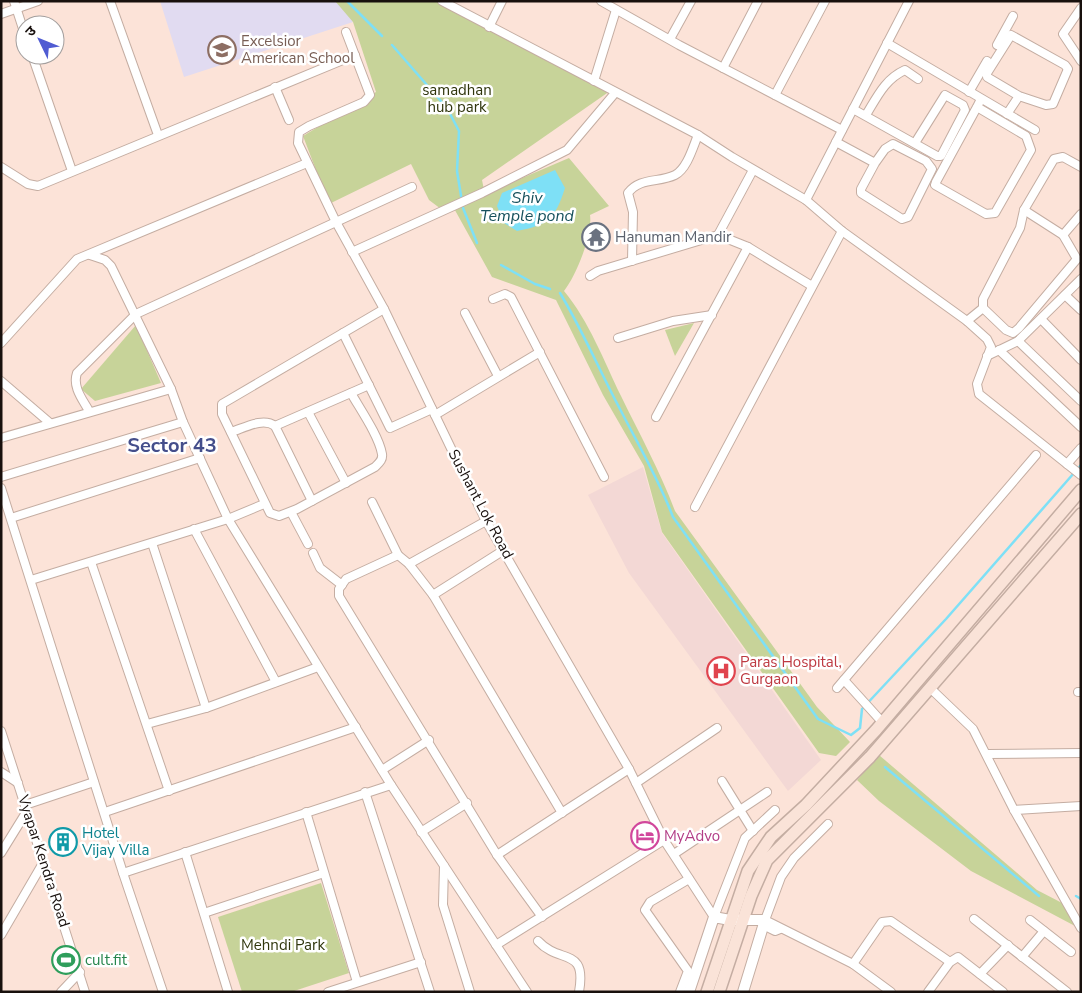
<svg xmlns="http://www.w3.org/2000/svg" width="1082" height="993" viewBox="0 0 1082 993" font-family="'Nunito Sans','Noto Sans Devanagari',sans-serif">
	<rect width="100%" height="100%" fill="#fce3d8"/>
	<polygon fill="#f3d8d5" points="643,467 662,533 821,760 788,791 629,573 588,495"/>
	<polygon fill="#e1dbf1" points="160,1 342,1 353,22 184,77"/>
	<g fill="#c7d399">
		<path d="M335 1H446L610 91 482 180 484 190 459 205 569 158 609 206 590 215C593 234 576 276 564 291 589 321 604 361 621 396 640 435 660 471 675 511L817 707 850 742 836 756 819 753 662 532 644 466 603 395 556 300 492 277 451 203 441 209 429 200 411 164 329 204 303 136 376 92 353 22Z"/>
		<polygon points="694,323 675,356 665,330"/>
		<polygon points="136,325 161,383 95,401 81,389"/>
		<polygon points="879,755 1037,890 1064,904 1075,926 971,871 879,801 857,780"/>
		<polygon points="321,883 349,973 291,992 242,992 218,917"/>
	</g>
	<path fill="#7ee0f6" d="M555 170 565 188C555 219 548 225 517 231L504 223 497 206 502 193Z"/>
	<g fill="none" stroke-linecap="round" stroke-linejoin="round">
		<g stroke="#7ee0f6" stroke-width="2.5">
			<polyline points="347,1 382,36"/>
			<polyline points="392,45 447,108 459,131 457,171 463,208 477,243"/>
			<polyline points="501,265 535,284 550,289"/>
			<path d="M560 293C583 331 600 372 621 411 640 448 658 478 673 517L818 719 851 735 860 728 862 709 946 619 1081 465"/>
			<polyline points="885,767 1039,896"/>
			<polyline points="1076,896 1081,899"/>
		</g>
		<defs>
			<g id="minor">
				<polyline points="14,1 25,35"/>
				<polyline points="110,1 158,135"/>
				<polyline points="442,1 698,135 732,157 806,200 842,231 967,321 987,339 991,347 977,384 979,394 1081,475"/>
				<polyline points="601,1 679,45 842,130"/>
				<polyline points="1081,8 1063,34 1081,61"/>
				<polyline points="1,14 38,1"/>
				<polyline points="489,27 502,1"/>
				<polyline points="346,32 370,95 364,102 309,126 299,132 298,143 336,222 384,309 486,521 629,769 664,840 714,917"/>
				<polyline points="670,39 691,1"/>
				<polyline points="887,43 1035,130"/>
				<polyline points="997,45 1013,16"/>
				<polyline points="32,55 72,171"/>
				<polyline points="723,68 758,1"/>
				<polyline points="594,81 616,10"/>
				<polyline points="275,87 289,120"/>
				<polyline points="969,92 987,61"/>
				<polyline points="775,95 825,1"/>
				<polyline points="977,107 1026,136 1031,150 995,213 986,214 935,185 936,182 977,107 981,99"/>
				<polyline points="853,109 937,156 941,156 965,110 963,105 945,95 915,143"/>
				<polyline points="1007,114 1019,96 987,77 987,73 1011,35 1065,65 1068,69 1053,104 1046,105 1019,96"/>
				<path d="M866 115C877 97 885 79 905 70L918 79"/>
				<polyline points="836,142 875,163 885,149 893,144 926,161 932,169 908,217 902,219 861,193 861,189 875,163"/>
				<polyline points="1,167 28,184 38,186 355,55"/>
				<polyline points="806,200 909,1"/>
				<polyline points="1024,210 1063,235"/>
				<polyline points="718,235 753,170"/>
				<polyline points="352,252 482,193 567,150 615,93"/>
				<polyline points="90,255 105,260 111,266 171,389 183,422 228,519 391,785 527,992"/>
				<path d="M632 261 633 212 628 193C640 177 659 183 675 175 687 169 693 147 698 135"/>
				<polyline points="590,276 598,271 718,235 748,247 812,286"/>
				<polyline points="1065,295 1081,310"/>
				<polyline points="493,299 505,294 511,297 604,477"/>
				<polyline points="983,308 1006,330 1013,333 1019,328 1077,259 1063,235 1081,214"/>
				<polyline points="465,313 498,376"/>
				<polyline points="1041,319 1081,360"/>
				<polyline points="967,321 983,308 983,299 1020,228 1024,210 1054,159 1063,157 1081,167"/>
				<polyline points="343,333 390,428 432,409"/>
				<polyline points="618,338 673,321 712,315"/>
				<polyline points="1018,341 1081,401"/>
				<polyline points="1,343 77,259 307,163"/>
				<polyline points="999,350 1081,427"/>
				<polyline points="987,356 1018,341 1081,279"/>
				<polyline points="1,381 50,423"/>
				<path d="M351 393C360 409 379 436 382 454 383 460 379 463 375 467L297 509 279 516 270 513 222 414V404L384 309"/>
				<path d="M89 411C83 400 72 387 77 373L136 314 412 187"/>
				<polyline points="308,412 346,483"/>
				<polyline points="435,415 540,352"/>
				<polyline points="656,417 748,247"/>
				<polyline points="275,426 369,385"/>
				<path d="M231 432C244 428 263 417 275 426L312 501"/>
				<polyline points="1,438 171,389"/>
				<polyline points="1067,464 1081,448"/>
				<polyline points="1,477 183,422"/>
				<polyline points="1,488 123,873 163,992"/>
				<polyline points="372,502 398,555 346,579 339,589 339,596 497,855 542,917"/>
				<polyline points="695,507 842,231"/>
				<polyline points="291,512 308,544"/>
				<polyline points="11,518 200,458"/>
				<polyline points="194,529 276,682"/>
				<polyline points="152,543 206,708"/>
				<polyline points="313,553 320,568 342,585"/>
				<polyline points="398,555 409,564 433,595 562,813"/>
				<polyline points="91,562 169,791"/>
				<polyline points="409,564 486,521"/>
				<polyline points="31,580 228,519 264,504"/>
				<polyline points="433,595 504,550"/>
				<polyline points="844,680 883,723"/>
				<polyline points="837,688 1036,455"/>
				<polyline points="930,688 973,729 1014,810 1081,928"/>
				<polyline points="1078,692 1081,692"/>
				<polyline points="147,724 206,708 318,667"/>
				<polyline points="1,731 85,992"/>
				<polyline points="988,754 1081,753"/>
				<polyline points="382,770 429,740"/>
				<polyline points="1,772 18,783"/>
				<polyline points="722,781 753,831"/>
				<polyline points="636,783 717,728"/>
				<polyline points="365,792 430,992"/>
				<polyline points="25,805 94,782"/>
				<polyline points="1014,810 1081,806"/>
				<polyline points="105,812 356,727"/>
				<polyline points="306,812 357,982"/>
				<polyline points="828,824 794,858 781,877 765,920 853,964 891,992"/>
				<polyline points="421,832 467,803"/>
				<polyline points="185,852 228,992"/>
				<polyline points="1,853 27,811"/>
				<polyline points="674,854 767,792"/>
				<polyline points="497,855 629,769"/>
				<polyline points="444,866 443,905 470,992"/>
				<polyline points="123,873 391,785"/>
				<polyline points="204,913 324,873"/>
				<polyline points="714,917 745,838 775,810"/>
				<polyline points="974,919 1067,992"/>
				<polyline points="1030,920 1071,952"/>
				<polyline points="763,925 775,931 780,929"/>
				<polyline points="1,935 43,863"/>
				<path d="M538 941C560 965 587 946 579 992"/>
				<polyline points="496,945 664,840"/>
				<polyline points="1022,957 1044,931"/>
				<polyline points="853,964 882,922 891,921 950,962"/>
				<polyline points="980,974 1008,945"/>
				<polyline points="61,992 80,972"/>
				<polyline points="328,992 421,962"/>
				<polyline points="680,992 688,971 645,910 650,902 689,879"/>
				<polyline points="928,992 950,962 958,957 1003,992"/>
			</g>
			<polyline id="tertiary" points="689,992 714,917 730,920 765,920 743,992"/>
			<g id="secondary">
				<polyline points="707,992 748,871 771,837 806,805 876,730 1081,490"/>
				<polyline points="719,992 751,896 767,860 870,757 1081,514"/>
			</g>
		</defs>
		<use href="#minor" stroke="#c4ada2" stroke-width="10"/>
		<use href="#tertiary" stroke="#c4ada2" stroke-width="12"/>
		<use href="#secondary" stroke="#c4ada2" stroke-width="14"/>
		<use href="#minor" stroke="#fff" stroke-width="8"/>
		<use href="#tertiary" stroke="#fff" stroke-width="10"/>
		<use href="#secondary" stroke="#fae3d8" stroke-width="11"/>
	</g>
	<defs>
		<symbol id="school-ring" viewBox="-11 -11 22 22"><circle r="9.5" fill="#fff" stroke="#8d6e63" stroke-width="1.5"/><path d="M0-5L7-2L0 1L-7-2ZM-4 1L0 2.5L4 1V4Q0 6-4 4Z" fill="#8d6e63"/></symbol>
		<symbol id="temple-ring" viewBox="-11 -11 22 22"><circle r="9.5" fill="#fff" stroke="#6b7280" stroke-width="1.5"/><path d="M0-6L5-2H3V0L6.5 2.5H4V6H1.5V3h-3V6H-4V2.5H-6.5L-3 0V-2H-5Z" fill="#6b7280"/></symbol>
		<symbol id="hospital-ring" viewBox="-11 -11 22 22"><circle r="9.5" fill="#fff" stroke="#e0444e" stroke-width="1.5"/><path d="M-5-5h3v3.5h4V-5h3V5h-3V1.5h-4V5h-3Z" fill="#e0444e"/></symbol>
		<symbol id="hotel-ring" viewBox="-11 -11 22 22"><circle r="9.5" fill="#fff" stroke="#d1479c" stroke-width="1.5"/><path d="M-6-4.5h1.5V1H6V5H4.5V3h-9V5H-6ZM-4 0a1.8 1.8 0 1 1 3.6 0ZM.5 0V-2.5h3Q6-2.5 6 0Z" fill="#d1479c"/></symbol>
		<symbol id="building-ring" viewBox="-11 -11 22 22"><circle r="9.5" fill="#fff" stroke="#0f9aa8" stroke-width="1.5"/><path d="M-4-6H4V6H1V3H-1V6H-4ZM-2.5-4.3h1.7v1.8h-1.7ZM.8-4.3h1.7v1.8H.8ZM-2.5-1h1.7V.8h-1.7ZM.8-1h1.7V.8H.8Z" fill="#0f9aa8"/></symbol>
		<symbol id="stadium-ring" viewBox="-11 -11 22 22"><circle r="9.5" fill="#fff" stroke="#2e9e5b" stroke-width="1.5"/><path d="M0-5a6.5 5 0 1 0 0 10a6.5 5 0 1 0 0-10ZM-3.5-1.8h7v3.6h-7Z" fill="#2e9e5b"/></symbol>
	</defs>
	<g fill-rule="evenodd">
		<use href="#school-ring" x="206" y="34" width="32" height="32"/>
		<use href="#temple-ring" x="580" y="221" width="32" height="32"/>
		<use href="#hospital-ring" x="705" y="655" width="32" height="32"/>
		<use href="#hotel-ring" x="629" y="820" width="32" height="32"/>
		<use href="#building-ring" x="47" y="826" width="32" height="32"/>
		<use href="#stadium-ring" x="50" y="944" width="32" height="32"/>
	</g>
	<g text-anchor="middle" stroke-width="5" stroke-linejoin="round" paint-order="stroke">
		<g font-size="15" fill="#785e54" stroke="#fff" text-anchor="start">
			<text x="241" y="46">Excelsior<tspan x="241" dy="17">American School</tspan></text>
		</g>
		<g font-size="15" fill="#30360d" stroke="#fff">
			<text x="457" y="95">samadhan<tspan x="457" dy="17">hub park</tspan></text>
			<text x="283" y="950">Mehndi Park</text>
		</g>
		<g font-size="15" fill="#5b616d" stroke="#fff" text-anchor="start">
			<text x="615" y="242">Hanuman Mandir</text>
		</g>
		<g font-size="15" fill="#18100d" stroke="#fff">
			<text transform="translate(481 504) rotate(62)" y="5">Sushant Lok Road</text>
			<text transform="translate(44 861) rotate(72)" y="5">Vyapar Kendra Road</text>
		</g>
		<g font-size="15" fill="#be3a42" stroke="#fff" text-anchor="start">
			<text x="740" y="667">Paras Hospital,<tspan x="740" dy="17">Gurgaon</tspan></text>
		</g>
		<g font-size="15" fill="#0d838f" stroke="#fff" text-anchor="start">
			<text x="82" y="838">Hotel<tspan x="82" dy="17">Vijay Villa</tspan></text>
		</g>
		<g font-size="15" fill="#b23c85" stroke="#fff" text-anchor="start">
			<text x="664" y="841">MyAdvo</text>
		</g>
		<g font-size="15" fill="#27864d" stroke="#fff" text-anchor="start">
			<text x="85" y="965">cult.fit</text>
		</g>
		<g font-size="16" font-style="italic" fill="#16505c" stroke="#fff">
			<text x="527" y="203">Shiv<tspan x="527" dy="18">Temple pond</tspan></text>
		</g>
		<g font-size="20" font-weight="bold" fill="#444e8b" stroke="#fff">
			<text x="172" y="452">Sector 43</text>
		</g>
	</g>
	<rect width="1082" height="993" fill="none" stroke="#18100d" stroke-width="5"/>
	<g transform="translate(40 40) rotate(313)"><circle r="24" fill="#ffffff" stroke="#a39f9e"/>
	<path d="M0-4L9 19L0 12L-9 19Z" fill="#505cd2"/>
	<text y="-8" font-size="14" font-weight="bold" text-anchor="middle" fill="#18100d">उ</text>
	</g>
</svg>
